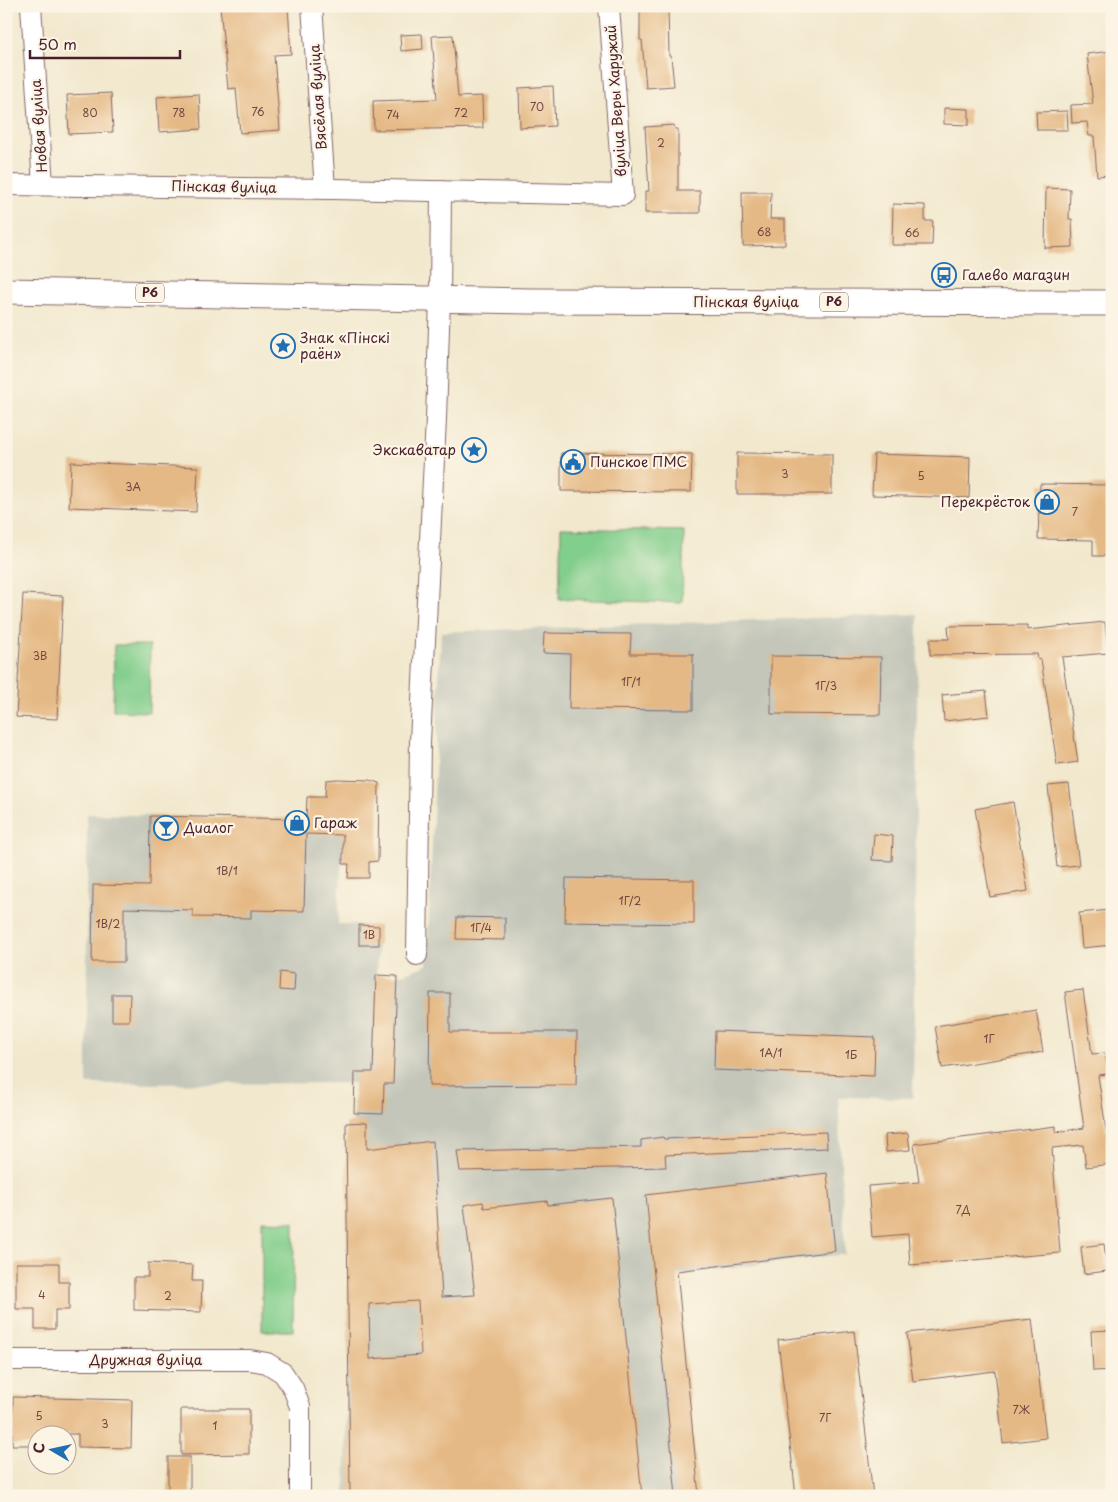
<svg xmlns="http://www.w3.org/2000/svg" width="1118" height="1502" viewBox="0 0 1118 1502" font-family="'Playpen Sans',sans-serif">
	<rect width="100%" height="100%" fill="#fcf5e5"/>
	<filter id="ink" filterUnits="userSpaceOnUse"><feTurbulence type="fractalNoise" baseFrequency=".02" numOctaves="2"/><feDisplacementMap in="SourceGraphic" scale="10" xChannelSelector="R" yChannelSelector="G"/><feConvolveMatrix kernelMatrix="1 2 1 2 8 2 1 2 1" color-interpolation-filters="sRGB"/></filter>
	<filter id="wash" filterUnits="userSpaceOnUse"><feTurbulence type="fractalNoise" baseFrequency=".0096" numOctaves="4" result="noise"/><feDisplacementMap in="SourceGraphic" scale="20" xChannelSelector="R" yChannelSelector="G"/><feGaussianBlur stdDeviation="1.12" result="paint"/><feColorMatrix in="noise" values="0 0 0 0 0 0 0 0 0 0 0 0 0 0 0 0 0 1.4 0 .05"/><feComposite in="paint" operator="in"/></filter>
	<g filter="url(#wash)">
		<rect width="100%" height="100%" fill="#f1e8cd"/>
		<polygon fill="#c3c6b9" points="918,614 913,1098 838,1097 845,1254 674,1275 694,1496 345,1496 354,1083 87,1084 87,814 306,819 306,834 343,835 338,924 379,926 376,975 397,976 427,965 441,632"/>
		<g fill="#82ce8c" stroke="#66765c">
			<polygon points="561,528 684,531 682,603 559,599"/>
			<polygon points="114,645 150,645 149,712 113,711"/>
			<polygon points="262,1221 294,1222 293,1331 262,1331"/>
		</g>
		<g id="blocks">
			<g fill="#e5b985" fill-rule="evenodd">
				<polygon points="220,6 288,6 291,54 274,55 280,130 240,133 236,88 228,89"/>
				<polygon points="640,6 668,6 669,56 671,56 674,86 646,88 642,40 640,40"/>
				<polygon points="422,34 423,49 401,51 400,35"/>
				<polygon points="453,35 458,97 482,96 483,128 374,130 373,101 437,99 432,36"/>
				<polygon points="1112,51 1112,175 1097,176 1094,136 1089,136 1087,122 1072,123 1071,105 1093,104 1087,54"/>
				<polygon points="553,86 555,126 520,128 519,88"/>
				<polygon points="111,93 113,132 69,134 67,95"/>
				<polygon points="199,94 201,129 159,132 157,97"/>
				<polygon points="944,108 969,109 969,125 944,124"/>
				<polygon points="1067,111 1068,130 1037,130 1036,112"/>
				<polygon points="674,125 675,129 678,129 678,191 700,191 700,213 645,213 645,191 649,191 645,127"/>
				<polygon points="1046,188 1070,189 1069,219 1072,219 1073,247 1045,248"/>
				<polygon points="742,192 771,192 770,219 785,219 785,245 743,246"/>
				<polygon points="893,204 925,205 925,221 933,221 932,245 892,245"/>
				<polygon points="561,453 692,454 691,492 561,491"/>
				<polygon points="737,453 832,454 832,494 737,494"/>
				<polygon points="874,454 970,457 969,498 872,495"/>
				<polygon points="71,462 198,467 196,512 69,507"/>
				<polygon points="1040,484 1112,485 1112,556 1093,556 1093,540 1038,539"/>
				<polygon points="23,594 63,596 57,719 16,717"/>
				<polygon points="1105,622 1108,653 1062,657 1078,762 1057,765 1041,659 1038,660 1037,654 930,655 930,639 949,639 948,626 1027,625 1027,630"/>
				<polygon points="544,633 631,634 630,654 693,654 693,710 569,709 570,654 543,653"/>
				<polygon points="771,656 881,657 880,715 771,714"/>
				<polygon points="986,691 989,716 944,721 942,695"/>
				<polygon points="337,779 370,780 379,783 378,861 369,862 369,878 348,878 349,864 343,864 343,835 306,834 304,911 251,910 251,918 193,917 193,910 124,908 124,962 92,962 93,885 149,886 150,816 306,819 307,797 325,797 326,780"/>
				<polygon points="1069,784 1079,865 1057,867 1048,786"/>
				<polygon points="1013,802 1028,891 990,897 975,809"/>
				<polygon points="874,834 893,836 892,861 872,860"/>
				<polygon points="566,878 694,880 694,924 565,922"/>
				<polygon points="1110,910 1112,945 1082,948 1079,913"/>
				<polygon points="457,917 505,918 505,940 456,939"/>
				<polygon points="359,925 379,926 379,945 359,945"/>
				<polygon points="280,972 295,974 294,991 279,990"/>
				<polygon points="376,975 397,976 393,1084 384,1084 383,1114 354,1113 355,1072 373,1072"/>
				<polygon points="1083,990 1092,1054 1105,1053 1108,1074 1098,1075 1111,1164 1086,1167 1083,1145 1052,1148 1060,1253 910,1265 908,1234 872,1237 868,1186 919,1182 914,1144 1056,1126 1056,1132 1084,1128 1065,992"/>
				<polygon points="430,993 450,993 450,1032 577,1032 576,1085 429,1086"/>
				<polygon points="112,994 130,994 129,1021 112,1021"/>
				<polygon points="1036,1010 1043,1052 942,1068 935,1026"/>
				<polygon points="715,1031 875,1037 874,1076 714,1070"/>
				<path d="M367 1122V1149L433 1141 442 1297 475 1295 464 1205 483 1202 484 1208 547 1201 548 1205 612 1198 642 1496H350L346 1123ZM418 1301 421 1355 370 1359 369 1304Z"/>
				<polygon points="826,1132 827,1148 665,1155 666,1167 460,1171 457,1151 641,1147 641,1140 663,1137 664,1139"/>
				<polygon points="908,1133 910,1150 886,1152 885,1135"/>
				<polygon points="827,1173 835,1251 677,1271 699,1496 676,1496 646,1195"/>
				<polygon points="1104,1244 1107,1271 1084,1274 1081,1247"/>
				<polygon points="16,1263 59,1263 59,1282 69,1282 69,1310 55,1310 55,1329 35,1329 35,1309 16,1309"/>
				<polygon points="148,1263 193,1265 192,1281 202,1281 201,1312 134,1310 134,1277 148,1277"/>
				<polygon points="1032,1319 1046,1438 1003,1443 995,1371 913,1381 907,1333"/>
				<polygon points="1112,1330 1112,1370 1093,1371 1091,1331"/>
				<polygon points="854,1331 873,1496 796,1496 778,1340"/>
				<polygon points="13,1397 132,1400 131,1448 78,1447 78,1434 38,1434 38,1445 12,1445"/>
				<polygon points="181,1409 249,1409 249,1454 181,1455"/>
				<rect x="168" y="1457" width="22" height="39"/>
			</g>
		</g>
	</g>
	<g filter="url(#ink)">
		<use href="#blocks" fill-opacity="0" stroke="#846564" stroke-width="1"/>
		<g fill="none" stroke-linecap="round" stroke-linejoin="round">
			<defs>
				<g id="minor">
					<polyline points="31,6 43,185"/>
					<polyline points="312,6 325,189"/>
					<polyline points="6,185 333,189 623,195 609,6"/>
					<polyline points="417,955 420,742 436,419 440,299 441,191"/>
					<polyline points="6,1360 250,1360 267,1363 283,1373 293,1388 300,1407 300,1496"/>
				</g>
				<polyline id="major" points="6,291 532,301 1112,303"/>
			</defs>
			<use href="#minor" stroke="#846564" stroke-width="22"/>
			<use href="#major" stroke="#846564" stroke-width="27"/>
			<use href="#minor" stroke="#fff" stroke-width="20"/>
			<use href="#major" stroke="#fff" stroke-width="25"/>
		</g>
	</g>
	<defs>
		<symbol id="bus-ring" viewBox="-11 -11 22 22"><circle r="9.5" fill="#fcf5e5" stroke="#1f6fb2" stroke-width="1.5"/><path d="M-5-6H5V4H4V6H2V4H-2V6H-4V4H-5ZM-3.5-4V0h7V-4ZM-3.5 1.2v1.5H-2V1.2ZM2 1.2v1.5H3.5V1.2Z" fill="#1f6fb2"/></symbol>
		<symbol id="sight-ring" viewBox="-11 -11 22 22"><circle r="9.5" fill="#fcf5e5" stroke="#1f6fb2" stroke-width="1.5"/><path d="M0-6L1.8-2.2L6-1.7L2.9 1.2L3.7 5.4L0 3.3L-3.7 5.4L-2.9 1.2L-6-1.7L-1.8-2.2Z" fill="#1f6fb2"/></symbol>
		<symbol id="civic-ring" viewBox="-11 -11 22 22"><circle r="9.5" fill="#fcf5e5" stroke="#1f6fb2" stroke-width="1.5"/><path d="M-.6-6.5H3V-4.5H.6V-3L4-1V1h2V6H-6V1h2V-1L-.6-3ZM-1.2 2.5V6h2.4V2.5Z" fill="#1f6fb2"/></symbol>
		<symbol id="shop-ring" viewBox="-11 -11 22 22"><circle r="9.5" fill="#fcf5e5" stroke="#1f6fb2" stroke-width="1.5"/><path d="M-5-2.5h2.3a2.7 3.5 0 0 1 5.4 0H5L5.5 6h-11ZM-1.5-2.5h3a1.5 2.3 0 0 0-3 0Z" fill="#1f6fb2"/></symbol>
		<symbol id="bar-ring" viewBox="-11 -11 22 22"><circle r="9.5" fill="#fcf5e5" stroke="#1f6fb2" stroke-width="1.5"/><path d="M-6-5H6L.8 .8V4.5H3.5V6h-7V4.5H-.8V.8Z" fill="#1f6fb2"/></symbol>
	</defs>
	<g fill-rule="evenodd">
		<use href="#bus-ring" x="930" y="261" width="28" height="28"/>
		<use href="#sight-ring" x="269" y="332" width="28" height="28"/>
		<use href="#sight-ring" x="460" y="436" width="28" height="28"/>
		<use href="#civic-ring" x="559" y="448" width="28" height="28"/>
		<use href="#shop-ring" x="1033" y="488" width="28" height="28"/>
		<use href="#shop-ring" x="283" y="809" width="28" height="28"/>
		<use href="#bar-ring" x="152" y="814" width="28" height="28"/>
	</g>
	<g text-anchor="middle" stroke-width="4.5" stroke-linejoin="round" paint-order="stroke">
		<g font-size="11" fill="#714642">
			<text x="537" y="111">70</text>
			<text x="258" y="116">76</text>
			<text x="90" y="117">80</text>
			<text x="179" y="117">78</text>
			<text x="461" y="117">72</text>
			<text x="393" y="119">74</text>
			<text x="661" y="147">2</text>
			<text x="764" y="236">68</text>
			<text x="912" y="237">66</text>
			<text x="785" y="478">3</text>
			<text x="921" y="480">5</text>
			<text x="133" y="491">3А</text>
			<text x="1075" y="516">7</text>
			<text x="40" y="660">3В</text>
			<text x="631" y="686">1Г/1</text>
			<text x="826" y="690">1Г/3</text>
			<text x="227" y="875">1В/1</text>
			<text x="630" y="905">1Г/2</text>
			<text x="108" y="928">1В/2</text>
			<text x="481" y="932">1Г/4</text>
			<text x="369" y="939">1В</text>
			<text x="989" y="1043">1Г</text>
			<text x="771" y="1057">1А/1</text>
			<text x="851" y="1059">1Б</text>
			<text x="963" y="1214">7Д</text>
			<text x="42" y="1299">4</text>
			<text x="168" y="1300">2</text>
			<text x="1021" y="1414">7Ж</text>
			<text x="39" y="1420">5</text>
			<text x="825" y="1422">7Г</text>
			<text x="105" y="1428">3</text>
			<text x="215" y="1430">1</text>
		</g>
		<g fill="#fcf5e5" stroke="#7f5f63" stroke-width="1">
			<rect x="136" y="283.5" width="28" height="19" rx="4"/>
			<rect x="820" y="292.5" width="28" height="19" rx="4"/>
		</g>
		<g font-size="12" font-weight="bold" fill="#4a1f2b">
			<text x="150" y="297">Р6</text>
			<text x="834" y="306">Р6</text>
		</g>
		<g font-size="14" fill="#4a1f2b" stroke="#fcf5e5">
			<text transform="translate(318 97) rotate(-94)" y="5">Вясёлая вуліца</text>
			<text transform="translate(616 101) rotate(-94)" y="5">вуліца Веры Харужай</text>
			<text transform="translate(39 126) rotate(-94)" y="5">Новая вуліца</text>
			<text transform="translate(224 187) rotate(1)" y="5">Пінская вуліца</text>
			<text x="746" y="307">Пінская вуліца</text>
			<text x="146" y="1365">Дружная вуліца</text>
		</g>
		<g font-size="14" fill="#4a1f2b" stroke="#fcf5e5" text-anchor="start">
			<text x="962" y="280">Галево магазин</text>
			<text x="300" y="343">Знак «Пінскі<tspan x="300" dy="16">раён»</tspan></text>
			<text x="456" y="455" text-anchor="end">Экскаватар</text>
			<text x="590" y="467">Пинское ПМС</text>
			<text x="1030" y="507" text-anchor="end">Перекрёсток</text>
			<text x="314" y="828">Гараж</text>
			<text x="184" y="833">Диалог</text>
		</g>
	</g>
	<rect width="1118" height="1502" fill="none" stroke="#fcf5e5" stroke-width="25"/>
	<g transform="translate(52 1450) rotate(279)"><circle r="24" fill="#fcf5e5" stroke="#b59f9b"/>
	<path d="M0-4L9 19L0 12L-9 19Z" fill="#1f6fb2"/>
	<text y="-8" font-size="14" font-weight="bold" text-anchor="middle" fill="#4a1f2b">С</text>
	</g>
	<path d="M30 50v8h150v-8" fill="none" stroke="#4a1f2b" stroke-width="2.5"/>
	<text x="38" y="50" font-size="15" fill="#4a1f2b" stroke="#fcf5e5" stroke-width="4" paint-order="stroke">50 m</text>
</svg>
